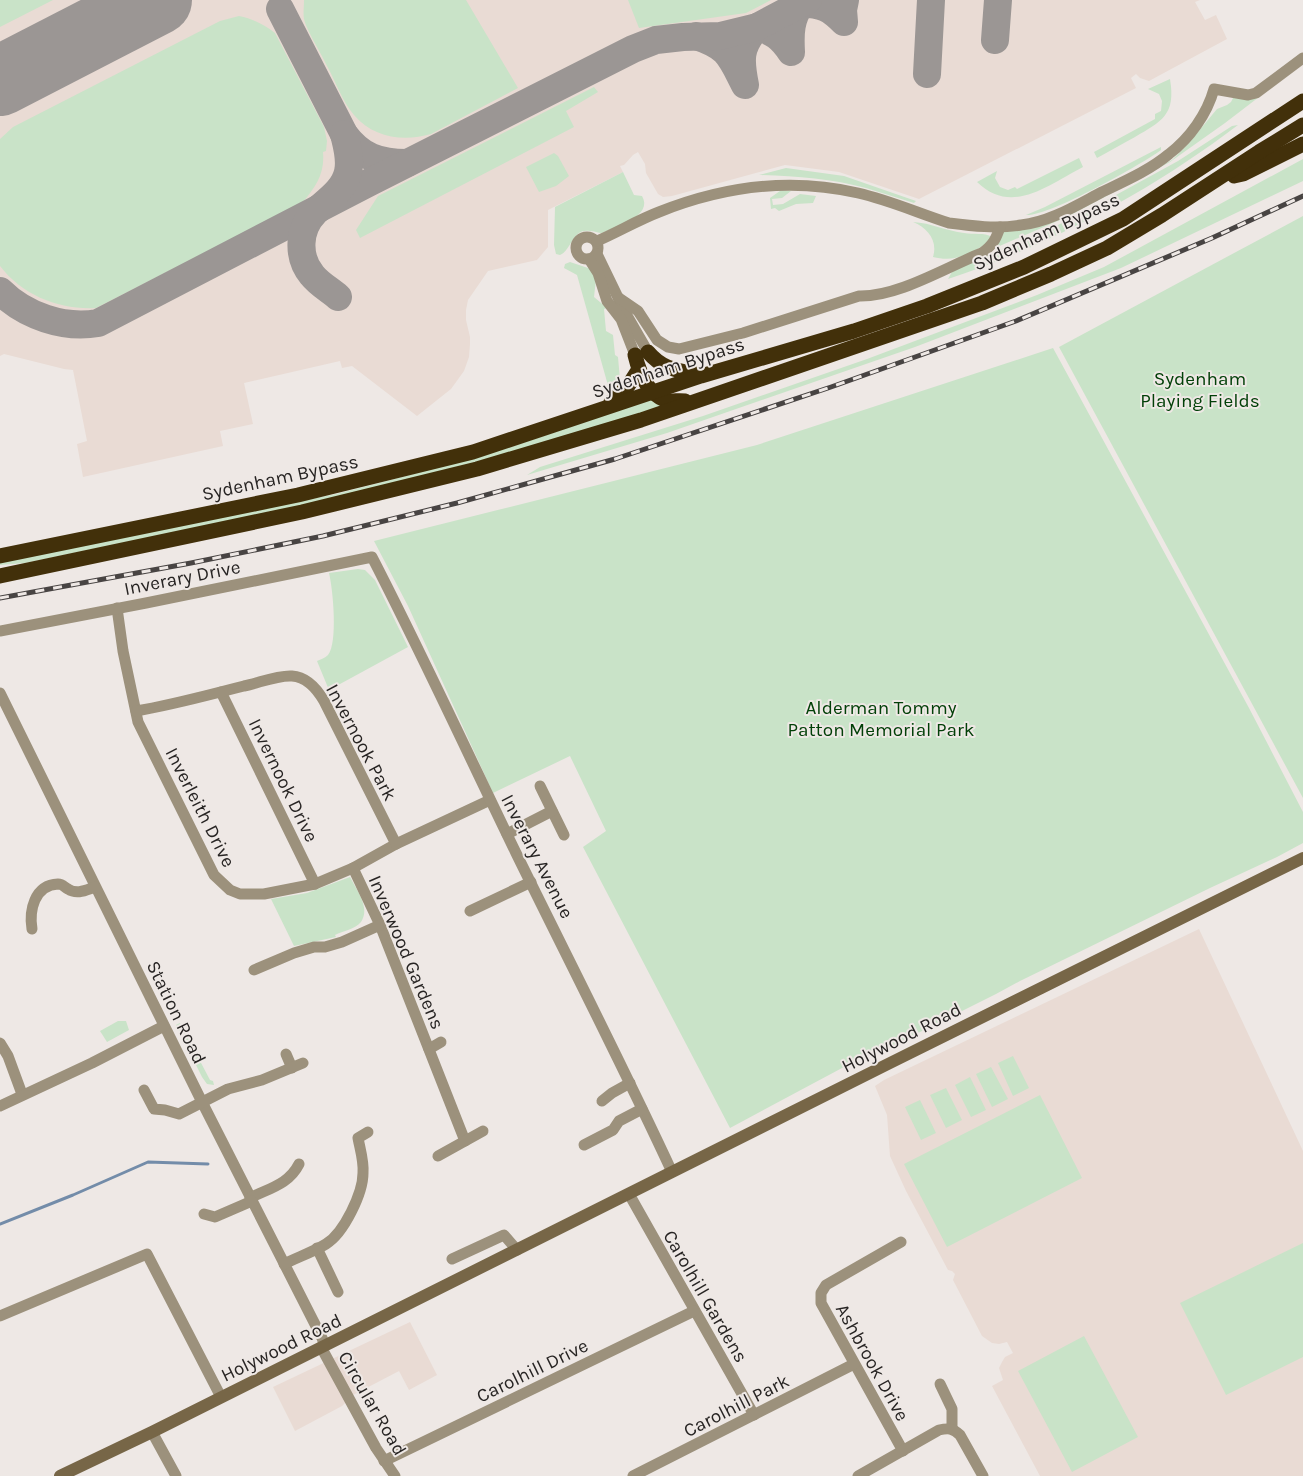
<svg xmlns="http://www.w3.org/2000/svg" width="1303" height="1476" viewBox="0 0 1303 1476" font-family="Karla,sans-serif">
	<rect width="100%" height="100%" fill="#eee8e5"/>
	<g fill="#e9dbd4">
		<polygon points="0,0 1200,0 1195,2 1205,20 1216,15 1227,39 1149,81 1140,78 1136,74 1131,78 1136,88 919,199 839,172 785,165 672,196 663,197 658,194 646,173 645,164 638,152 633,155 624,165 620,166 623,172 548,210 548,247 537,260 488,271 468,300 466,310 466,320 470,337 470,344 469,357 464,371 451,389 417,416 352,366 342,368 340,361 244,383 253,424 220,431 223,446 83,477 77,444 87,441 73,370 64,369 4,354 0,356"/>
		<polygon points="1199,929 1303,1151 1303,1476 1040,1476 992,1386 1003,1380 999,1368 1002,1362 1005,1357 1013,1353 1007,1342 999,1344 992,1343 982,1336 953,1280 955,1274 952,1271 948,1270 906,1191 890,1156 887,1115 875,1086 884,1080"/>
		<polygon points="410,1322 437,1375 409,1390 399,1371 353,1395 342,1406 295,1431 273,1387"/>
	</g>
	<g fill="#c9e3c8">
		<polygon points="0,0 53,0 0,27"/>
		<path d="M304 0H466L518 88 431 134C404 142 373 138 354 115 342 101 335 80 326 64 321 53 306 29 304 19 303 14 304 6 304 0Z"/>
		<polygon points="628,0 771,0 746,13 639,28"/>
		<path d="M239 16C253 19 263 24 275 33L324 127 327 141 326 151 323 152C325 173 316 187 302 203L96 308C60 310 23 296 0 266V139L13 127 220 21Z"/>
		<path d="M1170 79C1176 115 1162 121 1135 137 1122 144 1110 151 1097 158L1094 152 1155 119V114L1161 111 1162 101 1159 94 1148 89Z"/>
		<polygon points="594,87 598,92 566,111 574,127 360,238 356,230 378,196"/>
		<polygon points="1234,96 1259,97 1225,123 1170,162 1067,217 995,248 1003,232 1066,216 1172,160 1188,144 1217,109 1227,105 1231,102"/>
		<path d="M1238 125C1151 191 1051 245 948 279L953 270 1056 226 1105 201 1178 161 1232 126Z"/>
		<path d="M1161 147V150C1141 165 1048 217 1026 215L1045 207Z"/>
		<polygon points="554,153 558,156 569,176 556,186 539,192 526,167"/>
		<path d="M1079 158 1083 167C1048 185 1012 216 977 182L997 171 995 178 1000 187 1008 190 1015 187 1017 189Z"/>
		<polygon points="1303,159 1303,181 1121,268 915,347 667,433 527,475 540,467 703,416 867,359 1037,295 1104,267"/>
		<path d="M786 168 844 176 916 201 914 203C898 198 882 193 866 188 832 179 795 176 759 175Z"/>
		<path d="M623 172 634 195 642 196C654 216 615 227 602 233 598 233 594 231 590 231 572 228 572 250 560 255L556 254 554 245 555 207Z"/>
		<polygon points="780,191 791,191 782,198 772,199 773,205 783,204 800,194 816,196 813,203 796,204 779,211 775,208 771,209 770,198"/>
		<polygon points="1303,216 1303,798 1059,347"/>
		<path d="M913 222C931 223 947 231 964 233 974 235 984 232 992 237L991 241C971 253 956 263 933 257 938 241 928 228 913 222Z"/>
		<polygon points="570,262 591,269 596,279 594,297 607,308 604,309 606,331 613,335 615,355 618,357 620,380 615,387 609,389 577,275 564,268 565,264"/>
		<polygon points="1053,348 1249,708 1303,812 1303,843 1277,857 1210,888 1020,981 996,994 882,1051 857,1060 730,1128 583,847 606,831 570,756 493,793 408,606 374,541 757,445"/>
		<polygon points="655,398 670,405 513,452 334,499 25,563 0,565 0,562 336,494 406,476 511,447"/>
		<path d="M358 569 365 570 375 580 408 647 329 690 317 661C321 659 325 658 328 655 338 643 333 589 329 573Z"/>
		<path d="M350 877C356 889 371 908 361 922 355 929 343 931 335 935L336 937 294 946 271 899 307 893Z"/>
		<polygon points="118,1021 126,1021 129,1030 107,1042 100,1031"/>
		<polygon points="180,1023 210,1080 213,1081 214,1085 207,1084 202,1077 176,1025"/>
		<polygon points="1013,1056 1029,1088 1013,1096 998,1063"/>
		<polygon points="991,1067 1008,1099 992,1107 976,1074"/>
		<polygon points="970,1077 986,1110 971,1117 955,1085"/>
		<polygon points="946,1088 962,1120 946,1128 930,1095"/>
		<polygon points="1040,1095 1082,1178 947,1247 904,1164"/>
		<polygon points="920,1100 936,1133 921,1140 905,1107"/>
		<polygon points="1303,1243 1303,1357 1226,1395 1180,1303"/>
		<polygon points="1084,1336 1138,1437 1072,1472 1018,1371"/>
	</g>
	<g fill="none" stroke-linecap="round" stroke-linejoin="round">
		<polyline stroke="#738ca9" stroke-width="3" points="0,1224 73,1195 148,1162 208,1164"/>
		<g stroke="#9b9694" stroke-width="28">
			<path d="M280 9 344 134C361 157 379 163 407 163"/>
			<path d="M696 36C729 47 730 56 745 85 740 60 739 47 757 27 773 31 782 38 791 52 790 34 790 18 802 3 823 5 829 7 844 22L843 10 845 0"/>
			<polyline points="995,40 998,0"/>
			<polyline points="927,74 931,0"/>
			<path d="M0 291C25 316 64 329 98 323L370 182 633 49 656 40 683 37 720 36 757 27 808 0"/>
			<path d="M338 297C330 290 319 284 312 275 297 257 298 229 315 212 328 200 344 190 348 172 351 159 347 146 344 134"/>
		</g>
		<polyline stroke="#9b9694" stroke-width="70" points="0,81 157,0"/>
		<g stroke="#9c917c" stroke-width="11">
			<circle cx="587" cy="248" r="11"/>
			<path d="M597 241C618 232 638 220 659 212 724 186 789 177 858 193 889 200 918 213 949 223 972 226 997 229 1021 225 1050 222 1077 205 1102 192 1125 181 1150 170 1169 154 1190 138 1207 114 1214 89L1248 95 1256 93 1303 58"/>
			<polyline points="597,254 625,312 648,352"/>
			<polyline points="589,259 598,273 607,301 621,319 635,355"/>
			<path d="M619 298 638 311 657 340 668 347 679 349 743 333 859 296C898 297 946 267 982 253 993 245 996 239 1000 227"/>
			<polyline points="117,608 123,651 138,722 214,875 230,890 240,894 264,894 315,884 353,868 396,844 490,800"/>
			<path d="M0 631 146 603 372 557C422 654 468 754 516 853 568 959 622 1064 672 1172"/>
			<polyline points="221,692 315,884"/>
			<polyline points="0,693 202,1102 322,1338 325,1346"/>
			<path d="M136 711C172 705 208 695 244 686 259 683 277 675 292 676 307 677 317 689 324 701L396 844"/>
			<polyline points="540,786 564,835"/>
			<polyline points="507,834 552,811"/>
			<polyline points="353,868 380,925 465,1141"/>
			<polyline points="470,911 531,882"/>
			<path d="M32 929C29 911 34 885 58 884 63 884 64 887 68 889 77 895 86 890 95 887"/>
			<polyline points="254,970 294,953 314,947 325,947 342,942 380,925"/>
			<polyline points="0,1043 8,1056 22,1094"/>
			<polyline points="429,1049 441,1042"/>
			<polyline points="286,1054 292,1068"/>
			<polyline points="144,1090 154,1109 165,1110 179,1114 228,1089 262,1080 303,1063"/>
			<polyline points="602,1101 612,1093 630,1083"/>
			<polyline points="0,1106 92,1063 164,1026"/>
			<polyline points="584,1145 613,1130 619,1121 642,1109"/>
			<polyline points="438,1156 483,1131"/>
			<polyline points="629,1194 754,1415"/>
			<path d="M250 1198C270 1188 289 1184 299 1164"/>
			<polyline points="204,1214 215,1217 252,1201"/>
			<polyline points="901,1242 826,1285 821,1293 821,1303 903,1451"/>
			<polyline points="317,1248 338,1292"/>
			<polyline points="452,1259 504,1235 517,1250"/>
			<path d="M284 1264C298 1257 313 1252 326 1244 344 1233 363 1193 363 1173 364 1161 360 1149 358 1138L368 1132"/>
			<polyline points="0,1316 147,1254 221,1397"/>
			<polyline points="321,1347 376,1448 395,1476"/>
			<polyline points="940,1384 952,1409 952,1429"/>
			<polyline points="152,1432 176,1476"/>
			<polyline points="384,1461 694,1311"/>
			<polyline points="633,1476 854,1364"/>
			<path d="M858 1476 939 1430C948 1428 953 1428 960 1435L983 1476"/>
		</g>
		<polyline stroke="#776647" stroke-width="12" points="60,1476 152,1432 888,1064 1303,858"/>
		<g stroke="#42300a" stroke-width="15">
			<polyline points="1234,176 1243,174 1303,144"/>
			<path d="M648 352C663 370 678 370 700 375"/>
			<path d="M635 355C639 372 647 393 665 400 671 402 678 400 685 401"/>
			<polyline points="611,402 628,386 639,369"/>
			<polyline points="0,556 298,495 473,452 701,376 854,331 927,306 1024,267 1123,219 1303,101"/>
			<polyline points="0,576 302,512 477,469 641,420 982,303 1051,274 1107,248 1162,215 1259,152 1303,125"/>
		</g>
		<defs>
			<polyline id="rail" points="0,598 191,563 323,536 457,503 615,459 831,387 1016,321 1212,238 1303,196"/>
		</defs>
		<use href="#rail" stroke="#484443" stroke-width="5"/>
		<use href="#rail" stroke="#eee8e5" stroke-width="3" stroke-dasharray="9" stroke-linecap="butt"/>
	</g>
	<g text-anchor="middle" stroke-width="4" stroke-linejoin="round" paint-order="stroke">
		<g font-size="19" fill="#272423" stroke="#eee8e5">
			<text transform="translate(1046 231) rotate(-25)" y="7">Sydenham Bypass</text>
			<text transform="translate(668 367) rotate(-18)" y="7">Sydenham Bypass</text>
			<text transform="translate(280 477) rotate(-12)" y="7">Sydenham Bypass</text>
			<text transform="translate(182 577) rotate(-11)" y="7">Inverary Drive</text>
			<text transform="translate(362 742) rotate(62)" y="7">Invernook Park</text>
			<text transform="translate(284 780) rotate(64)" y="7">Invernook Drive</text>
			<text transform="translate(201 807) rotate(63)" y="7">Inverleith Drive</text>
			<text transform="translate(538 856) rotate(63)" y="7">Inverary Avenue</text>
			<text transform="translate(407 952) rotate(67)" y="7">Inverwood Gardens</text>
			<text transform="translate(177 1012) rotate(64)" y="7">Station Road</text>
			<text transform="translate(901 1037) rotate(-27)" y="7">Holywood Road</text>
			<text transform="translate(706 1296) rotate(60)" y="7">Carolhill Gardens</text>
			<text transform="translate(281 1347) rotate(-26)" y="7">Holywood Road</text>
			<text transform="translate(873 1362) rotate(61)" y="7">Ashbrook Drive</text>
			<text transform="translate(532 1370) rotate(-26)" y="7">Carolhill Drive</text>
			<text transform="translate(373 1403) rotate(60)" y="7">Circular Road</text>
			<text transform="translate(736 1405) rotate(-27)" y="7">Carolhill Park</text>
		</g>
		<g font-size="19" fill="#024008" stroke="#eee8e5">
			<text x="1200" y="385">Sydenham<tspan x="1200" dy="22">Playing Fields</tspan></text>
			<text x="881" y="714">Alderman Tommy<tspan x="881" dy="22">Patton Memorial Park</tspan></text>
		</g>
	</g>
</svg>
